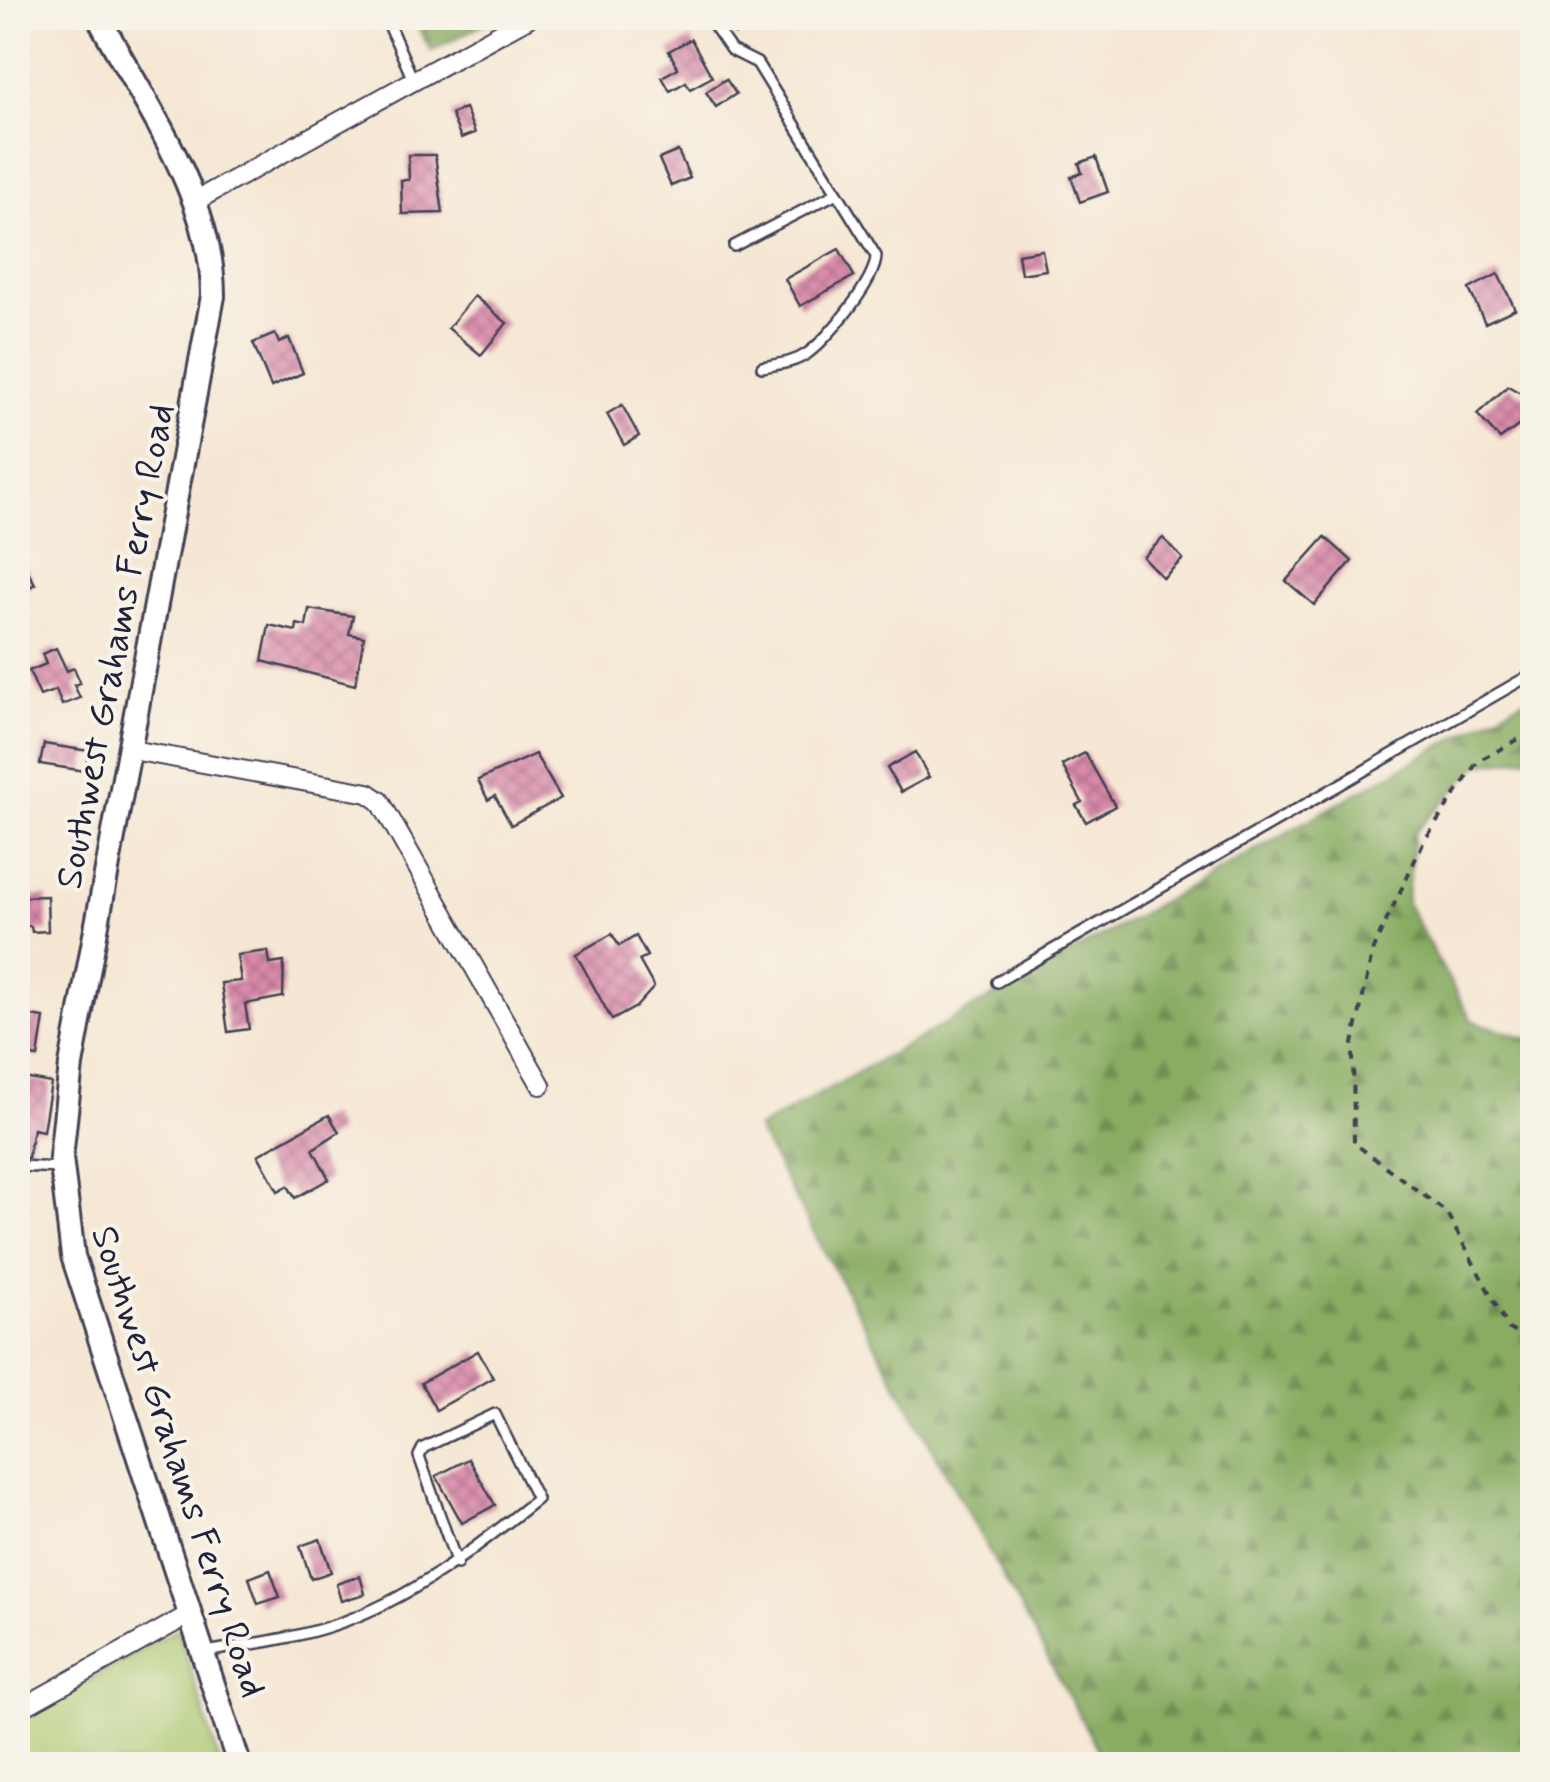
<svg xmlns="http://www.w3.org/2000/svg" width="1550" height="1782" viewBox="0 0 1550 1782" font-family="Mynerve,sans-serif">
	<defs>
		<pattern id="forest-firs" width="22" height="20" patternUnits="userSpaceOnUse" patternTransform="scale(2.5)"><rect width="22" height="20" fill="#88ac62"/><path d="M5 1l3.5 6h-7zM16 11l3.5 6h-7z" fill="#6f8c52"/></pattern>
		<pattern id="building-cross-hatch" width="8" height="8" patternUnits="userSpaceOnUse" patternTransform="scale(2.5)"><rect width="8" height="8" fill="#da8aaa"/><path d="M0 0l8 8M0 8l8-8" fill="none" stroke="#b0708c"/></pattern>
	</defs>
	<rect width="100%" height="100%" fill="#f7f3e8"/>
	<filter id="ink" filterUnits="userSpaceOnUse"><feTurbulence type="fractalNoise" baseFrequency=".01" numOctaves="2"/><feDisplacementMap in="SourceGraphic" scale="20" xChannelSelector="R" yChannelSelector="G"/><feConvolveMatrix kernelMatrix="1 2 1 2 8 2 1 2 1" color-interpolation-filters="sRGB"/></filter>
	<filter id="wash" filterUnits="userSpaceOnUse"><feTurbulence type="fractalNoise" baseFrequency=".0048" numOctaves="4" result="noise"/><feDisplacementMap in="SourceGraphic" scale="40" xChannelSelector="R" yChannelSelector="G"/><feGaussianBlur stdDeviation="2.25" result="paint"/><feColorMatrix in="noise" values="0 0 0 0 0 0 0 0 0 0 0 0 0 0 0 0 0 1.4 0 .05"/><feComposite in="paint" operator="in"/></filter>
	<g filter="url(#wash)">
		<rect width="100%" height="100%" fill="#f6e7d4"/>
		<g fill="url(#forest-firs)" stroke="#55674e" stroke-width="2.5">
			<polygon points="413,18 494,18 431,51"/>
			<polygon points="1532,695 1532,757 1479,764 1414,833 1406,903 1472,1021 1532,1040 1532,1764 1106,1764 757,1129"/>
		</g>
		<polygon fill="#abc86f" stroke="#667555" stroke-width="2.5" points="178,1629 220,1764 18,1764 18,1720"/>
		<g id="blocks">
			<g fill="url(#building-cross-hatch)">
				<polygon points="726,18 766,18 735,34"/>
				<polygon points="691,39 712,77 690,89 686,82 670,91 662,77 678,68 669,51"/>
				<polygon points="726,79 736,94 716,107 706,92"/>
				<polygon points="465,108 475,133 461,138 451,114"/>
				<polygon points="678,151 690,178 671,186 659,159"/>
				<polygon points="408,155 435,155 443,213 402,214 401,180 409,180"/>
				<polygon points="1096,157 1108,192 1080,202 1071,177 1082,173 1079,163"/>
				<polygon points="839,249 854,276 800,306 785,279"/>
				<polygon points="1042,250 1046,270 1021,274 1018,254"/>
				<polygon points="1498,274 1515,309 1485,323 1469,289"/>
				<polygon points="474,296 507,323 481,355 448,328"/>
				<polygon points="275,334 279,343 289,338 303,373 271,387 253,343"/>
				<polygon points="1508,386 1524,395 1532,394 1532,416 1500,439 1477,414"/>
				<polygon points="622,405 639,436 624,445 607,414"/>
				<polygon points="1325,537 1352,561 1314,605 1286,581"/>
				<polygon points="1163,538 1183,559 1163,578 1143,557"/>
				<polygon points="18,552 35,584 18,594"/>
				<polygon points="309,609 353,616 349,634 364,637 355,685 262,661 269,625 296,631 297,624 306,626"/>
				<polygon points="56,648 67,671 74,668 80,683 74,685 80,698 62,705 56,690 40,696 29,671 46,664 42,654"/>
				<polygon points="44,744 89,751 85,771 40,764"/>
				<polygon points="915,752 929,777 901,792 887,768"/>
				<polygon points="1085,753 1115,806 1086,822 1076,805 1082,802 1062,765"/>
				<polygon points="535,754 561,798 511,825 495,796 488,800 478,780"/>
				<polygon points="47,896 48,931 32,932 31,926 23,926 22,897"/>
				<polygon points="612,934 619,946 636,936 647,956 639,960 654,987 636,1007 612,1020 576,954"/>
				<polygon points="268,951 270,964 284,962 283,997 245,1004 249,1029 228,1032 221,983 241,981 237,955"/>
				<polygon points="18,1014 44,1018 38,1057 18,1054"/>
				<polygon points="24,1078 51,1083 43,1131 33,1129 28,1158 18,1158 18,1091 22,1092"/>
				<polygon points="329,1115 339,1132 313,1149 329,1179 295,1198 288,1186 278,1191 258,1155"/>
				<polygon points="478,1351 493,1378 436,1410 421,1383"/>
				<polygon points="469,1459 495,1505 462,1523 436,1476"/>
				<polygon points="320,1539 331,1572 311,1579 300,1546"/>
				<polygon points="270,1570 280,1597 258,1604 249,1578"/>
				<polygon points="360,1576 365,1594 341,1601 336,1584"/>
			</g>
		</g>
	</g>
	<g filter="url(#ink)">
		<use href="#blocks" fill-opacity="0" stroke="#424052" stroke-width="2.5"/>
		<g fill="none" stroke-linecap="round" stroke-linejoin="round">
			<defs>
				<g id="service">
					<polyline points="386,18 413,80"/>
					<path d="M709 18 731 50 757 63 876 256C876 280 828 339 808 353 794 363 779 364 762 367"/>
					<polyline points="734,246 837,193"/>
					<polyline points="997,982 1532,674"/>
					<polyline points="18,1166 59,1168"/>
					<path d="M206 1652C249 1644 293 1639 334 1625 412 1599 475 1549 537 1499L495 1414 423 1448 419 1456 457 1564"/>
				</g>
				<g id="minor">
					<polyline points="195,201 528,18"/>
					<polyline points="132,750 368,793 380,801 541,1085"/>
					<polyline points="18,1710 190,1614"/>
				</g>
				<path id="secondary" d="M99 18C144 104 213 196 213 296L71 1065 61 1158 73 1256 239 1764"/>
			</defs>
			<use href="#service" stroke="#424052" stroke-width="14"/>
			<use href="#minor" stroke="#424052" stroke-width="22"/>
			<use href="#secondary" stroke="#424052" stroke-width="28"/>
			<polyline stroke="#424052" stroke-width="4" stroke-dasharray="8 8" stroke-linecap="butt" points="1532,732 1478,761 1424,841 1373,949 1353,1044 1354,1143 1446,1212 1509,1329 1532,1343"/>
			<use href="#service" stroke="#fff" stroke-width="9"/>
			<use href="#minor" stroke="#fff" stroke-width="18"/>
			<use href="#secondary" stroke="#fff" stroke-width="22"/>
		</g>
	</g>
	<g text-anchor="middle" stroke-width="8" stroke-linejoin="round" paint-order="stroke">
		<g font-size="38" fill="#22223b" stroke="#f7f3e8">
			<text transform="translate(114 646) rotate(-79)" y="13">Southwest Grahams Ferry Road</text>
			<text transform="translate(180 1461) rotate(72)" y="13">Southwest Grahams Ferry Road</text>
		</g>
	</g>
	<rect width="1550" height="1782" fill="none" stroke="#f7f3e8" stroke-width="60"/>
</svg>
